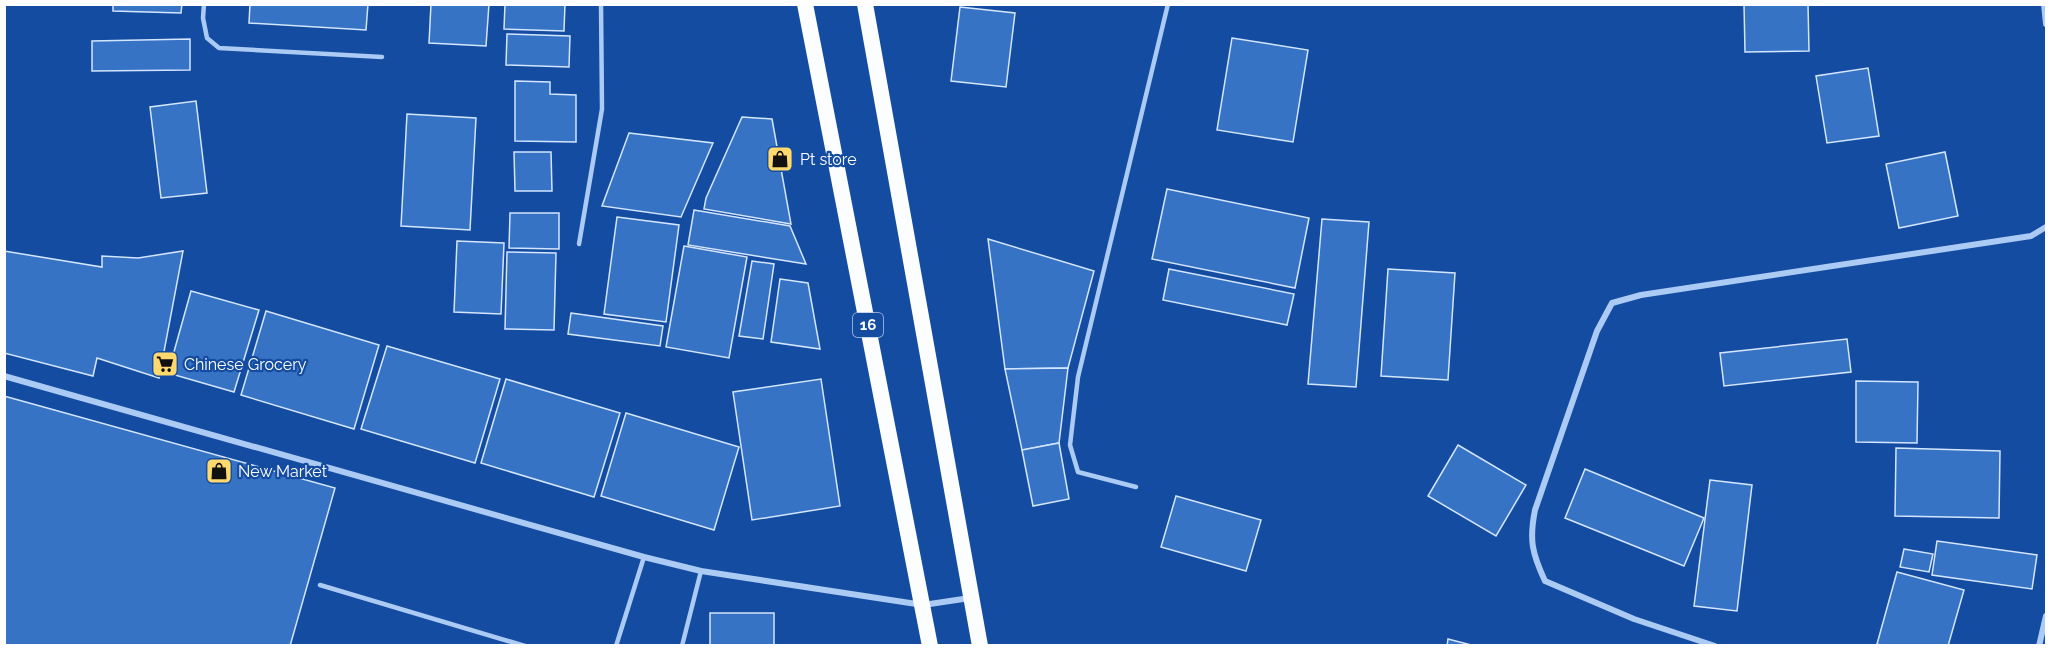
<svg xmlns="http://www.w3.org/2000/svg" width="2051" height="650" viewBox="0 0 2051 650" font-family="Raleway,sans-serif">
	<rect width="100%" height="100%" fill="#134ca0"/>
	<g fill="#3773c4" stroke="#d4e5fe" stroke-width="1.5">
		<polygon points="113,4 182,4 181,13 113,11"/>
		<polygon points="250,4 368,4 366,30 249,23"/>
		<polygon points="431,4 489,4 486,46 429,43"/>
		<polygon points="505,4 565,4 564,31 504,29"/>
		<polygon points="1744,4 1808,4 1809,51 1745,52"/>
		<polygon points="960,7 1015,13 1006,87 951,81"/>
		<polygon points="507,34 570,36 569,67 506,65"/>
		<polygon points="1232,38 1308,50 1293,142 1217,130"/>
		<polygon points="190,39 190,70 92,71 92,41"/>
		<polygon points="1868,68 1879,136 1827,143 1816,76"/>
		<polygon points="515,81 550,82 550,94 576,95 576,142 515,141"/>
		<polygon points="196,101 207,193 161,198 150,107"/>
		<polygon points="407,114 476,118 470,230 401,226"/>
		<polygon points="742,117 772,119 791,224 704,209 706,198"/>
		<polygon points="629,133 713,143 681,217 602,206"/>
		<polygon points="514,152 551,152 552,191 515,191"/>
		<polygon points="1945,152 1958,216 1899,228 1886,164"/>
		<polygon points="1167,189 1309,218 1295,288 1152,259"/>
		<polygon points="694,210 790,226 806,264 688,245"/>
		<polygon points="510,213 559,213 559,249 509,248"/>
		<polygon points="617,217 679,225 666,322 604,314"/>
		<polygon points="1322,219 1369,222 1356,387 1308,384"/>
		<polygon points="988,239 1094,271 1068,368 1005,369"/>
		<polygon points="457,241 504,243 501,314 454,312"/>
		<polygon points="684,246 747,257 729,358 666,347"/>
		<polygon points="4,251 102,267 102,256 138,258 183,251 159,378 97,358 93,376 4,353"/>
		<polygon points="507,252 556,253 554,330 505,329"/>
		<polygon points="752,261 774,264 763,339 739,336"/>
		<polygon points="1169,269 1294,294 1287,325 1163,300"/>
		<polygon points="1388,269 1455,273 1448,380 1381,376"/>
		<polygon points="780,279 808,283 820,349 771,342"/>
		<polygon points="191,291 259,310 234,392 168,373"/>
		<polygon points="266,311 379,345 354,429 241,395"/>
		<polygon points="571,313 663,326 660,346 568,334"/>
		<polygon points="1847,339 1851,372 1724,386 1720,353"/>
		<polygon points="387,346 500,379 475,463 361,429"/>
		<polygon points="1068,368 1059,443 1022,450 1005,369"/>
		<polygon points="506,379 620,413 594,497 481,463"/>
		<polygon points="821,379 840,506 752,520 733,392"/>
		<polygon points="1856,381 1918,382 1917,443 1856,442"/>
		<polygon points="4,396 335,488 290,646 4,646"/>
		<polygon points="626,413 739,447 714,530 601,496"/>
		<polygon points="1059,443 1069,499 1033,506 1022,450"/>
		<polygon points="1458,445 1526,485 1496,536 1428,496"/>
		<polygon points="1896,448 2000,451 1999,518 1895,516"/>
		<polygon points="1585,469 1704,518 1684,566 1565,518"/>
		<polygon points="1710,480 1752,485 1737,611 1694,606"/>
		<polygon points="1176,496 1261,520 1246,571 1161,547"/>
		<polygon points="1937,541 2037,555 2032,589 1932,575"/>
		<polygon points="1904,549 1933,554 1929,572 1900,567"/>
		<polygon points="1897,572 1964,590 1948,646 1884,646 1877,644"/>
		<rect x="710" y="613" width="64" height="33"/>
		<polygon points="1448,639 1475,646 1447,646"/>
	</g>
	<g fill="none" stroke-linecap="round" stroke-linejoin="round">
		<g stroke="#abcaf4" stroke-width="4.5">
			<polyline points="204,4 203,18 207,38 219,48 382,57"/>
			<polyline points="579,244 602,109 601,4"/>
			<polyline points="1136,487 1078,472 1070,445 1078,377 1168,4"/>
			<polyline points="320,585 525,646"/>
			<polyline points="616,646 644,557"/>
			<polyline points="682,646 701,571"/>
		</g>
		<g stroke="#abcaf4" stroke-width="6">
			<polyline points="2044,4 2046,24"/>
			<polyline points="4,376 644,557 701,571 923,605 970,598"/>
			<path d="M1715 646 1634 619 1545 581C1532 553 1529 540 1535 510L1597 331 1612 303 1641 295 2031 236 2046 227"/>
			<polyline points="2039,646 2046,616"/>
		</g>
		<g stroke="#fcfdff" stroke-width="16">
			<polyline points="805,4 930,646"/>
			<polyline points="865,4 980,646"/>
		</g>
	</g>
	<defs>
		<symbol id="shop-square" viewBox="-11 -11 22 22"><rect x="-9" y="-9" width="18" height="18" rx="4" fill="#ffd96e" stroke="#134ca0"/><path d="M-5-2.5h2.3a2.7 3.5 0 0 1 5.4 0H5L5.5 6h-11ZM-1.5-2.5h3a1.5 2.3 0 0 0-3 0Z" fill="#111"/></symbol>
		<symbol id="supermarket-square" viewBox="-11 -11 22 22"><rect x="-9" y="-9" width="18" height="18" rx="4" fill="#ffd96e" stroke="#134ca0"/><path d="M-6-5.5h2.5l.6 2H6L4.5 2H-2.5L-4.4-4H-6ZM-1.5 3.2a1.3 1.3 0 1 0 .1 0ZM3 3.2a1.3 1.3 0 1 0 .1 0Z" fill="#111"/></symbol>
	</defs>
	<g fill-rule="evenodd">
		<use href="#shop-square" x="765" y="144" width="30" height="30"/>
		<use href="#supermarket-square" x="150" y="349" width="30" height="30"/>
		<use href="#shop-square" x="204" y="456" width="30" height="30"/>
	</g>
	<g text-anchor="middle" stroke-width="4.5" stroke-linejoin="round" paint-order="stroke">
		<rect fill="#134ca0" stroke="#b8c9e2" stroke-width="1.5" x="853" y="313" width="30" height="24" rx="4.5"/>
		<g font-size="15" font-weight="bold" fill="#fff">
			<text x="868" y="330">16</text>
		</g>
		<g font-size="16" fill="#fff" stroke="#134ca0" text-anchor="start">
			<text x="800" y="165">Pt store</text>
			<text x="184" y="370">Chinese Grocery</text>
			<text x="238" y="477">New Market</text>
		</g>
	</g>
	<rect width="2051" height="650" fill="none" stroke="#ffffff" stroke-width="12"/>
</svg>
